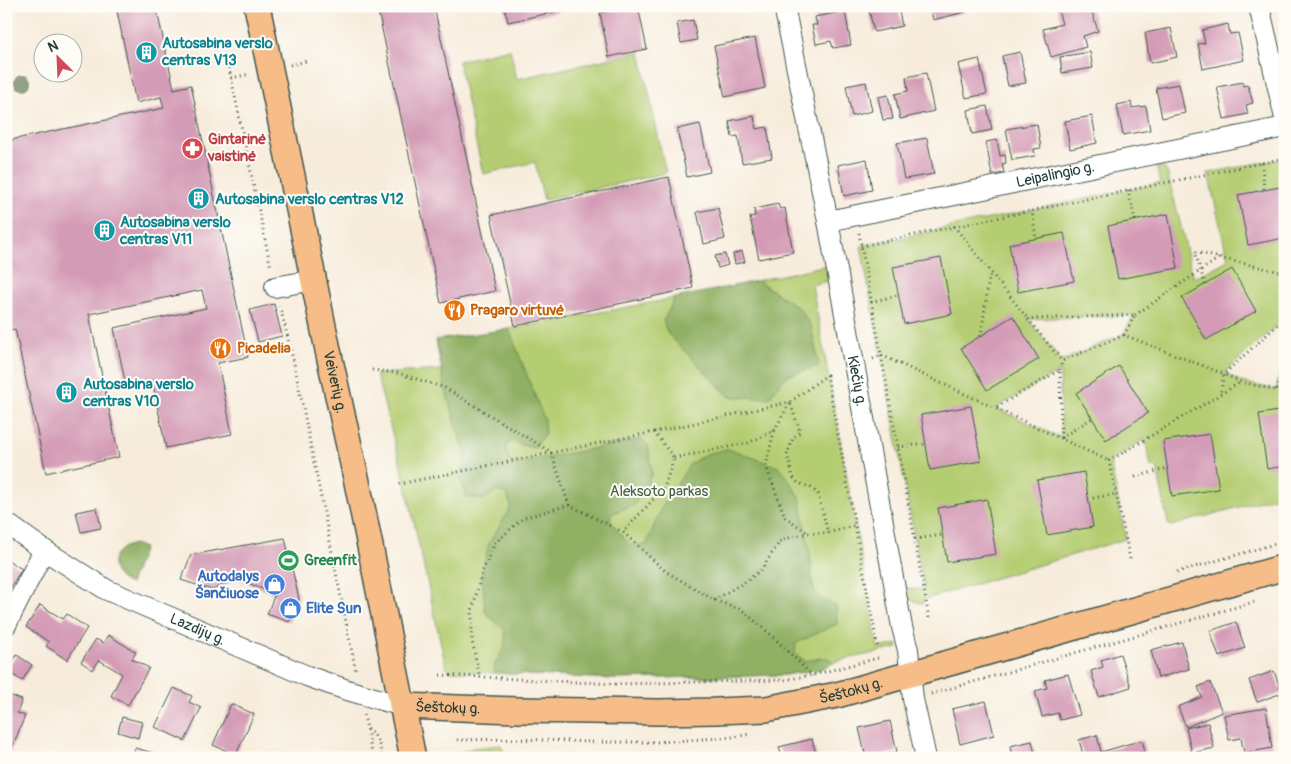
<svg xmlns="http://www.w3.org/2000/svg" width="1291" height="764" viewBox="0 0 1291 764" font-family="Pangolin,sans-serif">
	<rect width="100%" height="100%" fill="#fdfcf7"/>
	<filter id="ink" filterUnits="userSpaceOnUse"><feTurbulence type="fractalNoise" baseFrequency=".02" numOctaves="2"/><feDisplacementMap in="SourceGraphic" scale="10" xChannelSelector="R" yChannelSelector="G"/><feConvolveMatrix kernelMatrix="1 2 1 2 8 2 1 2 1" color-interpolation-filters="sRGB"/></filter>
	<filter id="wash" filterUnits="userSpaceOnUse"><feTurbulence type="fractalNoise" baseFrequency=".0096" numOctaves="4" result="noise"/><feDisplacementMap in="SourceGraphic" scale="20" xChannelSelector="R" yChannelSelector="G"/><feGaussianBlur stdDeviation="1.12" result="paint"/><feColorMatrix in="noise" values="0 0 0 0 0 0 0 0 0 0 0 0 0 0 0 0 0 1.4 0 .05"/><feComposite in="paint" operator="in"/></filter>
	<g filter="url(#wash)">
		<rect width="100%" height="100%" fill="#f7ecdb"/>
		<g fill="#b5cd72" stroke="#6a8553" fill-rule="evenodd">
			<polygon points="510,49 517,79 640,52 666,173 544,200 535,162 483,174 458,61"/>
			<path d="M1285 158V318L1224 373 1241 382 1276 390 1285 348V494L1171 526 1168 524 1157 467H1151L1145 439 1110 461 1126 539 923 600V604L909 599 904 589H924L861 246 1160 183 1156 165 1164 168 1167 172 1179 218 1191 270 1194 278 1228 260 1208 173ZM1134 315 1124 334 1062 361 1028 319ZM1060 371 1061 438 996 408Z"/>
			<polygon points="827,265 831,280 812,285 878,648 897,644 898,648 837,661 820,669 785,675 615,679 450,671 446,667 404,477 376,374 442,370 436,340 509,329 698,294"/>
			<polygon points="501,745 506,758 444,758 473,748"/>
		</g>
		<g fill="#90b064" stroke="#58764c">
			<polygon points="758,281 799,308 811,326 819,366 786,376 769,398 730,397 668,334 663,321 675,298"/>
			<polygon points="509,329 544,419 545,433 535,448 521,445 514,441 506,445 507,456 514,464 642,439 648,445 652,473 645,490 634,505 611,514 610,522 630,545 646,545 661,509 690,464 706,454 728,449 741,453 781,468 800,497 810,553 813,587 818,597 836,606 837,624 796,643 795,653 805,661 819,658 829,658 833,663 820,669 785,675 615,679 495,673 494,666 505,646 505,631 485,612 482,572 489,543 511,507 507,494 497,491 482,500 467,497 460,479 466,457 445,388 436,340"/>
			<path d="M134 544 144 548 130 584C105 574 108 549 134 544Z"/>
		</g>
		<g id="blocks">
			<g fill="#d49bb6">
				<polygon points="116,6 156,6 174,89 191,85 248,357 218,363 232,434 166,448 152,380 126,386 114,328 206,308 202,290 89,314 119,457 46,473 15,329 6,331 6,141 164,108 161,97 136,103"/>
				<polygon points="377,6 434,6 495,291 441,303"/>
				<polygon points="504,6 578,6 578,7 508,22"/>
				<polygon points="630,6 638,6 647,49 609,57 600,13"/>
				<polygon points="868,6 898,6 902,26 874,32"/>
				<polygon points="930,6 964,6 965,12 933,20"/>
				<polygon points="1060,6 1090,6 1098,31 1083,36 1086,47 1051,57 1043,29 1062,24 1057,7"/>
				<polygon points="845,11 851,45 833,48 831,41 816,44 812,25 817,25 815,17"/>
				<polygon points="693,20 697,40 681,43 677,23"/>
				<polygon points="1228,24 1230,34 1238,33 1244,60 1203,69 1198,44 1205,43 1202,30"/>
				<polygon points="1171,28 1177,57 1150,63 1145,33"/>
				<polygon points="755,38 765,88 725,97 714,46"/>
				<polygon points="1020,52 1026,83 1008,86 1002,56"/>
				<polygon points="1090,52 1093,68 1062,73 1060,57"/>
				<polygon points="979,59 987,94 966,98 958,64"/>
				<polygon points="926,73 934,111 900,119 895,94 908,91 906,77"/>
				<polygon points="866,82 872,111 852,116 846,86"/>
				<polygon points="1243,82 1243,86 1248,85 1253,103 1246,105 1248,114 1224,119 1217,87"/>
				<polygon points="1179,84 1185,113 1162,118 1156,88"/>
				<polygon points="888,95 893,119 883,120 878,97"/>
				<polygon points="1131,102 1132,108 1146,106 1150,130 1123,135 1117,105"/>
				<polygon points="987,106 992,130 972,134 968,110"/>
				<polygon points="754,116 756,129 767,127 772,158 742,163 738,136 732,137 729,121"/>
				<polygon points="1092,116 1097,143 1070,149 1065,121"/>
				<polygon points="700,124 710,172 687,177 677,129"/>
				<polygon points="1037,124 1041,148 1034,149 1035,156 1012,160 1006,129"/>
				<polygon points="927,138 934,174 904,179 897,143"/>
				<polygon points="997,140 1000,156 1005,155 1006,163 1002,164 1004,173 992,175 986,142"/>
				<polygon points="867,159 872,190 844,196 838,165"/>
				<polygon points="669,177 693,288 515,326 491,215"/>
				<polygon points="1285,186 1285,238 1248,245 1238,195"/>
				<polygon points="778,204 780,209 785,208 793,252 759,259 750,217 755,216 754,209"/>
				<polygon points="718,208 725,239 704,244 697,212"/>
				<polygon points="1168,214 1178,268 1118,279 1108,226"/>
				<polygon points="1064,233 1074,281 1018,292 1009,244"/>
				<polygon points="742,251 745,262 735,264 733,254"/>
				<polygon points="725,254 728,265 718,268 715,256"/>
				<polygon points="941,258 952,314 904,324 893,267"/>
				<polygon points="1232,269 1256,311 1206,340 1182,298"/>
				<polygon points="274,304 282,336 258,342 250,310"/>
				<polygon points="1013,316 1039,359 987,390 961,348"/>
				<polygon points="1119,366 1148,413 1106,440 1076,393"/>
				<polygon points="971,406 981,461 930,470 921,415"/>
				<polygon points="1285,410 1285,466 1267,469 1259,414"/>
				<polygon points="1210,434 1219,489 1172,496 1163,441"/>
				<polygon points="1084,472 1093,527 1047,535 1037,480"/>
				<polygon points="987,499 996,554 947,562 938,508"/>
				<polygon points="97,508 101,528 81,532 76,512"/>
				<polygon points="285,538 299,599 289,622 267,614 275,594 238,579 212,590 181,580 191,555"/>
				<polygon points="6,559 22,569 6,594"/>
				<polygon points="40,605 63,619 67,614 87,628 67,660 46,646 49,642 26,627"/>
				<polygon points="1236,622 1245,648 1219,657 1210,631"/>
				<polygon points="108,635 136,652 132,659 149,668 128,705 111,696 122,674 99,660 93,670 81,662 96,639 103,643"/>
				<polygon points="1182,642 1189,669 1158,678 1151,650"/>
				<polygon points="1120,654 1131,687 1099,697 1091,671 1103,667 1101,660"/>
				<polygon points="17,655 32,665 22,681 6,670"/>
				<polygon points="1274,671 1282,693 1257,702 1249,680"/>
				<polygon points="1068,674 1080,715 1060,720 1058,713 1042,717 1035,691 1047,688 1045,680"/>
				<polygon points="1210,682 1222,712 1186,727 1178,707 1202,697 1198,687"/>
				<polygon points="174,688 192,696 189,702 201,708 185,741 155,727"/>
				<polygon points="6,694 22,700 17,713 25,716 9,755 6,754"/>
				<polygon points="986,701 994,735 960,744 952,709"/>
				<polygon points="231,704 254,714 236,755 213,745"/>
				<polygon points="1266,708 1272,748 1244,753 1241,738 1229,740 1224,715"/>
				<polygon points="122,717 142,722 138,738 118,732"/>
				<polygon points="890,721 897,752 866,758 859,728"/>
				<polygon points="1208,723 1214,748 1192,753 1186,728"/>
				<polygon points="1097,735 1101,752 1142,740 1145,751 1121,758 1084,758 1079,740"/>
				<polygon points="812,739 817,758 782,758 779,747"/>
				<polygon points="1032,741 1036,758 1012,758 1010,746"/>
				<polygon points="135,748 161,755 161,758 132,758"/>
				<rect x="310" y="755" width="25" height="3"/>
			</g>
		</g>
	</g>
	<g filter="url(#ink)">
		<use href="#blocks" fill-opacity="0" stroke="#3f574d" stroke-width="1"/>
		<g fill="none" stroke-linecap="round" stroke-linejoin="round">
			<defs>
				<g id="minor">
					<path id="s1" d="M784 6 828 221 902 627 908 650 913 699 926 758"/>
					<polyline points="1259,6 1285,118"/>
					<path id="s2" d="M828 221 1285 127"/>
					<polyline points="275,287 314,280"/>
					<path id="s3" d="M6 523 44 550 107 590 307 676 347 690 402 706"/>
					<polyline points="6,625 44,550"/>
				</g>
				<g id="major">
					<path id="s4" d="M257 6 329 355 357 482 413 758"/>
					<path id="s5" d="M402 706 519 710 659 712 716 711 766 709 837 695 1285 567"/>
				</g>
			</defs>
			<use href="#minor" stroke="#3f574d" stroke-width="22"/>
			<use href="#major" stroke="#3f574d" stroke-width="28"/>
			<g stroke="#3f574d" stroke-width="3" stroke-dasharray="1 4" stroke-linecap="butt">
				<polyline points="227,58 271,268"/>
				<polyline points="290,65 307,61"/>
				<polyline points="231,78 250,74"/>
				<polyline points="1262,163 1264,190"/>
				<polyline points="1128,190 1135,220"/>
				<polyline points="1032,210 1036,239"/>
				<polyline points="954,226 1028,319"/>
				<polyline points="859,233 929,618"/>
				<polyline points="861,246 1285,158"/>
				<polyline points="1205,285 1195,252 1285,273"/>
				<polyline points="871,302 898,295"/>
				<polyline points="280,306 294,363 356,672"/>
				<polyline points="1135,315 1219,258"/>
				<polyline points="1285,318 1224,374 1241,382 1285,392"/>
				<polyline points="1124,335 1135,315 1028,319 1062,361 1124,335 1224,374 1220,395"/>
				<polyline points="981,336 990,272"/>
				<polyline points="873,359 881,355 995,408"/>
				<polyline points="372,370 398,373 445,388 551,452 569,505 523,518 495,543 482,572 472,611 472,641 480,678"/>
				<polyline points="1060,370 1062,361"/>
				<polyline points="1277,390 1285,348"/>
				<polyline points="774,431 766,466 785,517 808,533"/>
				<polyline points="654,432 674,458 664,488 623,532 665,571 714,600 742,610 770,634 813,676"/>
				<polyline points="1061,438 1060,370 995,408 1109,461"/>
				<polyline points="1061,438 1092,418"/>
				<polyline points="898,447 925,444"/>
				<polyline points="674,458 748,443 774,431 790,402 800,432 793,438 787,455 793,477 798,483 810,487 818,494 828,533"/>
				<polyline points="1135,477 1168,468"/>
				<polyline points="399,484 654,432 790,402 827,375 878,649"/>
				<polyline points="1088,499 1116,494"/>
				<polyline points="569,505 623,532"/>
				<polyline points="915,539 942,535"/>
				<polyline points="1130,559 1109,461 1241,382"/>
				<polyline points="1177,572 1285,541"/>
				<polyline points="714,600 748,580 761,570 781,540 808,533 828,533 856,525"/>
				<polyline points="440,675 615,684 784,680 812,675 878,658"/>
				<polyline points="931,694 1254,602"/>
				<polyline points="364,715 373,758"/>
				<path d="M367 729C378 736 380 746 382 758"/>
				<polyline points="457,740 518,739 591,742 659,742 733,737 751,734"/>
			</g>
			<use href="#minor" stroke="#fff" stroke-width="20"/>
			<use href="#major" stroke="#f7bd88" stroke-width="25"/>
		</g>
		<circle fill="#95a088" cx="23" cy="83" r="8"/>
	</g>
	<defs>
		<symbol id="building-disc" viewBox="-11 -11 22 22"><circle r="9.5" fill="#0f9aa8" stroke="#fdfcf7"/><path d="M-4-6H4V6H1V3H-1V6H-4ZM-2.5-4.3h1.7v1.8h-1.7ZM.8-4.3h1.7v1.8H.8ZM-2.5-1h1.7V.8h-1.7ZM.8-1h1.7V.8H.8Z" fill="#fff"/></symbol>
		<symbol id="pharmacy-disc" viewBox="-11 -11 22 22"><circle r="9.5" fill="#e0444e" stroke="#fdfcf7"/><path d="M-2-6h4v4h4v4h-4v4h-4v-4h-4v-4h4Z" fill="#fff"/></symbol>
		<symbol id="restaurant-disc" viewBox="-11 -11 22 22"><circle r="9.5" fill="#e8710a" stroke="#fdfcf7"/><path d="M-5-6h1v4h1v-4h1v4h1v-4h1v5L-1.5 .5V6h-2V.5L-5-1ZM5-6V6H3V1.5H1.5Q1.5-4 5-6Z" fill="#fff"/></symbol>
		<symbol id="stadium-disc" viewBox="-11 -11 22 22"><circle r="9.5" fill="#2e9e5b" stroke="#fdfcf7"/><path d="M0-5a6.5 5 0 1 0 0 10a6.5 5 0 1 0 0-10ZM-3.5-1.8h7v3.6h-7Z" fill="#fff"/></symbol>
		<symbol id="shop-disc" viewBox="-11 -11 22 22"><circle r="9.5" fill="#3f7fe0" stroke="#fdfcf7"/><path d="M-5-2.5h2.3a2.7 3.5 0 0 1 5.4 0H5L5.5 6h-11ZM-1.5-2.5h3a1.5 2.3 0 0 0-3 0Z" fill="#fff"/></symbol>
	</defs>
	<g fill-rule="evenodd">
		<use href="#building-disc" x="134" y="40" width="25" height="25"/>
		<use href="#pharmacy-disc" x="180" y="136" width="25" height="25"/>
		<use href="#building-disc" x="186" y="186" width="25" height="25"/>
		<use href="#building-disc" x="92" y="218" width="25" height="25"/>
		<use href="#restaurant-disc" x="442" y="298" width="25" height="25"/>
		<use href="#restaurant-disc" x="208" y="336" width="25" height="25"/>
		<use href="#building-disc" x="54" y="380" width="25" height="25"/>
		<use href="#stadium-disc" x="276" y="548" width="25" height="25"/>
		<use href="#shop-disc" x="262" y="572" width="25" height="25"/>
		<use href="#shop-disc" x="278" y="596" width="25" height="25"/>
	</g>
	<g text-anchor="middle" stroke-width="4" stroke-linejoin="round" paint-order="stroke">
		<g font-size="15" font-weight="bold" fill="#0d838f" stroke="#fdfcf7" text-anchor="start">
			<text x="162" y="48">Autosabina verslo<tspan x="162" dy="17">centras V13</tspan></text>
			<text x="215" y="204">Autosabina verslo centras V12</text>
			<text x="120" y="227">Autosabina verslo<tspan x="120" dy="17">centras V11</tspan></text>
			<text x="83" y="389">Autosabina verslo<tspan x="83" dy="17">centras V10</tspan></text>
		</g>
		<g font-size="15" font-weight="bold" fill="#be3a42" stroke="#fdfcf7" text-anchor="start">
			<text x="208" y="144">Gintarinė<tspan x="208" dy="17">vaistinė</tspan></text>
		</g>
		<g font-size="15" fill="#1f3d34" stroke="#fdfcf7">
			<text dy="5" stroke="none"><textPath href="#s2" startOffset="232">Leipalingio g.</textPath></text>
			<text dy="5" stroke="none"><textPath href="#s4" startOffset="384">Veiverių g.</textPath></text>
			<text dy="5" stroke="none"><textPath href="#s1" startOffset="382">Kiečių g.</textPath></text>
			<text dy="5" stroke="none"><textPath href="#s3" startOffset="220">Lazdijų g.</textPath></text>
			<text dy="5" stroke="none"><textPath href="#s5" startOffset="451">Šeštokų g.</textPath></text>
			<text dy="5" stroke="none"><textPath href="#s5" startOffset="46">Šeštokų g.</textPath></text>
		</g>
		<g font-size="15" font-weight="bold" fill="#c56008" stroke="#fdfcf7" text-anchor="start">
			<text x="470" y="315">Pragaro virtuvė</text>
			<text x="237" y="353">Picadelia</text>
		</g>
		<g font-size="15" fill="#446144" stroke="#fdfcf7">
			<text x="659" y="496">Aleksoto parkas</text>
		</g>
		<g font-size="15" font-weight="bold" fill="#27864d" stroke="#fdfcf7" text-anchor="start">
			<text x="304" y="565">Greenfit</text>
		</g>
		<g font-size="15" font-weight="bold" fill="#366cbe" stroke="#fdfcf7" text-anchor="end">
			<text x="259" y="581">Autodalys<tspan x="259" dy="17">Šančiuose</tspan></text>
			<text x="306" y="613" text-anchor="start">Elite Sun</text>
		</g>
	</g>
	<rect width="1291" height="764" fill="none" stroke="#fdfcf7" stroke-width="25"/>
	<g transform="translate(58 58) rotate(336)"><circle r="24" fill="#fdfcf7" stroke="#a4b0a9"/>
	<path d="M0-4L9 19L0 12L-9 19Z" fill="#d1495b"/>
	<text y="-8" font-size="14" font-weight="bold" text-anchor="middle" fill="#1f3d34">N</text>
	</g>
</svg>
